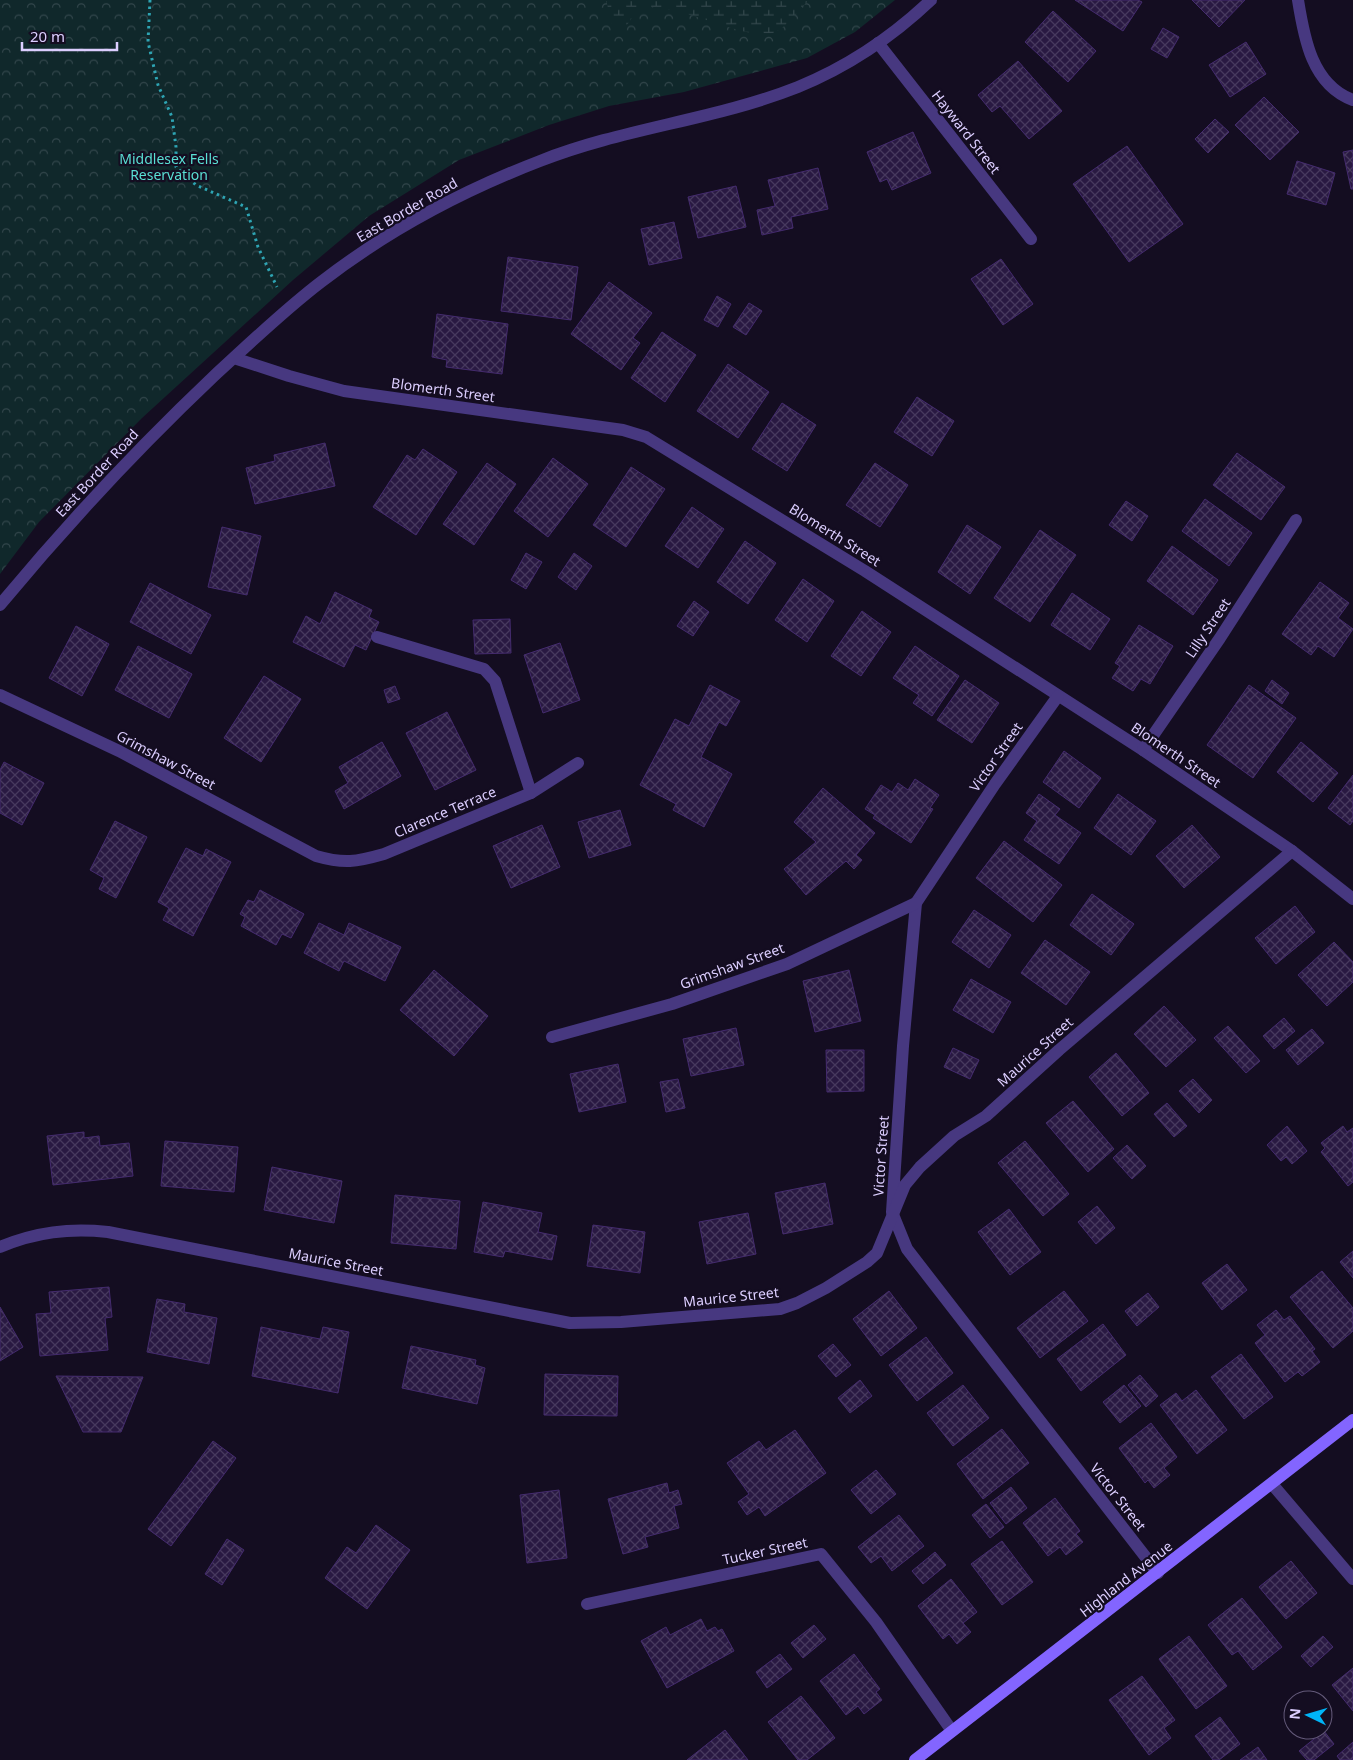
<svg xmlns="http://www.w3.org/2000/svg" width="1353" height="1760" viewBox="0 0 1353 1760" font-family="'Noto Sans',sans-serif">
	<defs>
		<pattern id="forest-crowns" width="20" height="18" patternUnits="userSpaceOnUse" patternTransform="scale(1.25)"><rect width="20" height="18" fill="#10282b"/><path d="M2 6a3 3 0 1 1 6 0M12 15a3 3 0 1 1 6 0" fill="none" stroke="#32464b"/></pattern>
		<pattern id="wetland-marsh" width="20" height="14" patternUnits="userSpaceOnUse" patternTransform="scale(1.25)"><rect width="20" height="14" fill="#10282b"/><path d="M1 5h8M5 5V1M11 12h8M15 12V8" fill="none" stroke="#32464b"/></pattern>
		<pattern id="building-cross-hatch" width="8" height="8" patternUnits="userSpaceOnUse" patternTransform="scale(1.25)"><rect width="8" height="8" fill="#291942"/><path d="M0 0l8 8M0 8l8-8" fill="none" stroke="#47395e"/></pattern>
	</defs>
	<rect width="100%" height="100%" fill="#140d21"/>
	<polygon fill="url(#forest-crowns)" points="0,0 895,0 855,32 807,58 684,92 609,106 549,125 459,160 369,216 293,280 142,418 39,522 0,574"/>
	<path fill="url(#wetland-marsh)" d="M606 0H809C799 10 783 33 768 34 735 37 673 0 639 9 634 13 630 22 625 27L612 24Z"/>
	<g fill="url(#building-cross-hatch)" stroke="#442b6e">
		<polygon points="1075,0 1138,0 1142,2 1123,31"/>
		<polygon points="1192,0 1245,0 1219,27"/>
		<polygon points="1053,11 1096,51 1068,82 1025,42"/>
		<polygon points="1163,28 1179,37 1167,58 1151,49"/>
		<polygon points="1246,42 1266,74 1230,97 1209,65"/>
		<polygon points="1018,61 1062,111 1029,139 1000,106 992,112 978,95"/>
		<polygon points="1264,97 1299,132 1270,160 1235,125"/>
		<polygon points="1215,119 1229,132 1208,153 1195,139"/>
		<polygon points="913,132 931,173 892,190 887,179 880,182 867,152"/>
		<polygon points="1127,146 1183,224 1129,262 1073,184"/>
		<polygon points="1353,150 1353,189 1351,189 1343,152"/>
		<polygon points="1297,161 1335,173 1326,205 1287,194"/>
		<polygon points="818,168 828,209 791,217 793,228 762,235 757,210 775,206 768,180"/>
		<polygon points="736,186 746,227 698,238 688,197"/>
		<polygon points="674,222 682,258 649,265 641,229"/>
		<polygon points="508,257 578,267 571,320 501,311"/>
		<polygon points="1001,259 1033,304 1003,325 971,279"/>
		<polygon points="609,282 652,313 633,338 640,343 621,370 571,334"/>
		<polygon points="717,296 731,304 718,327 704,320"/>
		<polygon points="749,303 762,311 746,335 733,327"/>
		<polygon points="437,314 508,324 502,374 446,367 447,360 432,357"/>
		<polygon points="662,332 696,355 665,402 631,378"/>
		<polygon points="728,364 769,392 738,438 697,411"/>
		<polygon points="917,397 954,421 932,456 894,432"/>
		<polygon points="782,403 816,425 787,471 752,449"/>
		<polygon points="325,443 335,486 255,504 246,468 275,461 274,455"/>
		<polygon points="423,449 457,472 416,535 373,507 407,455 415,460"/>
		<polygon points="1237,453 1285,487 1261,520 1213,485"/>
		<polygon points="553,458 588,484 548,537 514,511"/>
		<polygon points="487,463 516,484 474,545 443,524"/>
		<polygon points="875,463 908,485 880,527 846,505"/>
		<polygon points="631,467 665,489 626,547 593,525"/>
		<polygon points="1205,499 1252,533 1229,566 1182,531"/>
		<polygon points="1126,501 1148,516 1132,541 1109,525"/>
		<polygon points="692,507 724,529 698,568 665,546"/>
		<polygon points="967,525 1001,547 970,594 938,572"/>
		<polygon points="222,527 261,536 247,595 208,587"/>
		<polygon points="1040,530 1076,555 1030,622 994,598"/>
		<polygon points="745,541 776,563 748,604 717,582"/>
		<polygon points="1172,546 1218,580 1193,615 1147,581"/>
		<polygon points="526,553 542,562 526,589 511,580"/>
		<polygon points="574,553 592,566 576,590 558,577"/>
		<polygon points="803,579 834,601 807,642 775,620"/>
		<polygon points="1320,582 1349,603 1338,618 1353,629 1334,657 1318,646 1311,655 1282,634"/>
		<polygon points="150,583 211,615 191,654 130,622"/>
		<polygon points="335,592 372,610 369,617 379,622 366,650 355,645 344,667 293,642 306,616 320,624"/>
		<polygon points="1072,593 1110,619 1090,650 1051,625"/>
		<polygon points="694,601 709,612 693,636 677,626"/>
		<polygon points="862,611 891,632 861,676 831,656"/>
		<polygon points="510,619 511,653 475,654 473,620"/>
		<polygon points="1139,625 1173,646 1150,684 1141,679 1133,691 1112,678 1120,666 1115,663"/>
		<polygon points="76,626 109,644 82,696 49,678"/>
		<polygon points="560,643 580,700 543,713 524,655"/>
		<polygon points="138,646 192,674 169,718 115,690"/>
		<polygon points="915,646 959,676 932,716 913,703 919,695 893,678"/>
		<polygon points="264,676 301,699 261,762 224,738"/>
		<polygon points="965,680 999,703 972,743 937,720"/>
		<polygon points="1272,680 1289,693 1282,704 1265,691"/>
		<polygon points="710,685 740,701 726,726 719,722 701,757 732,774 704,827 673,810 676,804 640,785 675,719 689,726"/>
		<polygon points="1249,685 1296,718 1253,778 1207,745"/>
		<polygon points="395,686 400,699 388,703 384,690"/>
		<polygon points="447,712 476,770 435,790 406,733"/>
		<polygon points="382,742 401,776 344,809 335,791 348,783 339,767"/>
		<polygon points="1301,742 1338,773 1313,802 1277,772"/>
		<polygon points="1064,751 1101,778 1079,808 1043,782"/>
		<polygon points="4,762 44,783 22,825 0,813 0,770"/>
		<polygon points="1353,775 1353,821 1350,825 1328,808"/>
		<polygon points="915,779 939,795 930,808 933,809 911,843 873,818 875,815 865,809 881,785 892,792 898,783 908,790"/>
		<polygon points="823,788 875,833 856,855 862,860 854,869 846,861 806,895 784,869 816,842 794,822"/>
		<polygon points="1039,794 1060,809 1055,815 1081,833 1059,864 1024,840 1037,821 1026,813"/>
		<polygon points="1118,794 1156,821 1131,855 1094,828"/>
		<polygon points="620,810 631,845 589,858 578,822"/>
		<polygon points="115,821 147,837 116,898 99,889 104,878 90,870"/>
		<polygon points="542,825 560,867 511,888 493,846"/>
		<polygon points="1192,825 1220,857 1184,888 1156,856"/>
		<polygon points="1004,841 1062,885 1033,922 976,878"/>
		<polygon points="186,848 203,856 206,849 231,862 193,936 163,920 169,908 158,902"/>
		<polygon points="260,890 304,914 291,938 282,934 276,945 241,926 245,917 240,914 248,900 254,902"/>
		<polygon points="1092,894 1134,924 1111,955 1070,925"/>
		<polygon points="1295,906 1315,932 1276,964 1255,938"/>
		<polygon points="974,910 1011,935 989,968 952,942"/>
		<polygon points="319,923 344,935 349,923 401,947 385,981 344,961 339,971 304,953"/>
		<polygon points="1045,940 1090,972 1066,1005 1021,973"/>
		<polygon points="1334,942 1353,962 1353,982 1327,1006 1298,975"/>
		<polygon points="434,970 488,1016 454,1056 400,1010"/>
		<polygon points="849,970 861,1021 815,1032 803,981"/>
		<polygon points="971,979 1011,1002 993,1033 953,1010"/>
		<polygon points="1164,1006 1196,1040 1166,1067 1134,1034"/>
		<polygon points="1284,1018 1295,1031 1274,1049 1263,1036"/>
		<polygon points="1228,1026 1260,1061 1246,1073 1214,1038"/>
		<polygon points="736,1028 744,1065 691,1076 683,1039"/>
		<polygon points="1312,1029 1324,1043 1298,1065 1286,1050"/>
		<polygon points="953,1048 979,1060 970,1079 944,1067"/>
		<polygon points="826,1050 864,1050 864,1091 827,1092"/>
		<polygon points="1116,1053 1149,1093 1122,1116 1089,1077"/>
		<polygon points="618,1064 626,1102 579,1112 570,1074"/>
		<polygon points="678,1079 685,1108 666,1112 660,1082"/>
		<polygon points="1193,1079 1212,1100 1199,1113 1179,1091"/>
		<polygon points="1073,1101 1114,1149 1088,1172 1046,1123"/>
		<polygon points="1167,1103 1187,1126 1174,1137 1154,1114"/>
		<polygon points="1287,1126 1307,1151 1292,1164 1286,1157 1281,1161 1267,1145"/>
		<polygon points="1343,1126 1347,1132 1353,1128 1353,1182 1348,1186 1321,1152 1325,1148 1321,1143"/>
		<polygon points="84,1132 84,1138 99,1136 100,1146 129,1143 133,1176 53,1185 47,1136"/>
		<polygon points="165,1141 238,1147 234,1192 161,1186"/>
		<polygon points="1025,1141 1069,1194 1043,1216 998,1163"/>
		<polygon points="1127,1145 1146,1166 1132,1179 1113,1158"/>
		<polygon points="272,1167 342,1181 334,1223 264,1210"/>
		<polygon points="825,1183 833,1224 783,1234 775,1193"/>
		<polygon points="395,1195 460,1201 456,1249 391,1243"/>
		<polygon points="483,1202 542,1213 538,1232 557,1236 552,1260 505,1251 503,1257 474,1252"/>
		<polygon points="1097,1206 1115,1228 1096,1244 1078,1222"/>
		<polygon points="1009,1209 1041,1252 1010,1275 978,1232"/>
		<polygon points="748,1213 756,1254 707,1264 699,1222"/>
		<polygon points="593,1225 645,1232 640,1273 587,1266"/>
		<polygon points="1353,1251 1353,1278 1340,1262"/>
		<polygon points="1227,1264 1247,1290 1222,1310 1202,1283"/>
		<polygon points="1322,1271 1353,1308 1353,1331 1333,1348 1290,1297"/>
		<polygon points="109,1287 112,1317 105,1318 108,1350 40,1356 36,1314 51,1313 49,1292"/>
		<polygon points="889,1291 917,1328 881,1356 853,1319"/>
		<polygon points="1064,1291 1088,1321 1040,1358 1017,1328"/>
		<polygon points="1148,1293 1159,1307 1137,1326 1125,1311"/>
		<polygon points="157,1299 185,1304 184,1312 217,1318 209,1364 147,1352"/>
		<polygon points="0,1307 23,1347 0,1361"/>
		<polygon points="1276,1310 1284,1320 1290,1316 1315,1349 1312,1351 1320,1362 1302,1376 1298,1372 1285,1382 1255,1343 1265,1335 1257,1325"/>
		<polygon points="1103,1324 1126,1355 1081,1391 1057,1359"/>
		<polygon points="261,1327 320,1339 323,1327 349,1332 338,1393 252,1376"/>
		<polygon points="926,1337 953,1373 917,1401 889,1365"/>
		<polygon points="833,1344 851,1365 836,1377 818,1356"/>
		<polygon points="411,1346 476,1360 475,1365 485,1368 477,1404 402,1388"/>
		<polygon points="1241,1354 1273,1397 1244,1419 1211,1377"/>
		<polygon points="545,1374 618,1376 617,1416 544,1415"/>
		<polygon points="1140,1375 1158,1396 1146,1407 1128,1385"/>
		<polygon points="56,1376 143,1377 121,1432 83,1432"/>
		<polygon points="860,1380 872,1396 850,1413 838,1398"/>
		<polygon points="963,1385 989,1418 953,1446 927,1413"/>
		<polygon points="1124,1385 1141,1406 1120,1423 1103,1402"/>
		<polygon points="1196,1390 1227,1430 1197,1454 1160,1405 1176,1393 1182,1401"/>
		<polygon points="1151,1423 1177,1457 1164,1468 1170,1475 1154,1488 1148,1480 1145,1483 1119,1448"/>
		<polygon points="1002,1429 1029,1463 983,1499 957,1464"/>
		<polygon points="795,1430 826,1473 765,1516 759,1507 747,1515 738,1502 749,1494 727,1463 759,1441 766,1450"/>
		<polygon points="213,1441 236,1458 171,1546 148,1529"/>
		<polygon points="876,1470 896,1494 871,1514 851,1490"/>
		<polygon points="667,1483 669,1493 678,1490 682,1504 674,1506 679,1528 645,1537 648,1547 623,1554 608,1499"/>
		<polygon points="1011,1487 1027,1508 1006,1524 990,1503"/>
		<polygon points="559,1490 567,1558 527,1563 520,1495"/>
		<polygon points="1055,1498 1080,1531 1076,1534 1083,1542 1066,1555 1060,1547 1048,1556 1023,1523"/>
		<polygon points="986,1504 1004,1527 990,1538 972,1515"/>
		<polygon points="899,1515 924,1546 892,1571 881,1556 871,1563 858,1547"/>
		<polygon points="376,1525 410,1550 367,1609 325,1578 347,1547 356,1553"/>
		<polygon points="227,1539 244,1550 222,1585 205,1574"/>
		<polygon points="1002,1541 1033,1582 1002,1605 971,1564"/>
		<polygon points="935,1552 946,1565 923,1584 912,1571"/>
		<polygon points="1291,1561 1317,1593 1286,1619 1259,1587"/>
		<polygon points="951,1579 977,1612 963,1623 971,1632 957,1644 949,1634 943,1639 918,1606"/>
		<polygon points="1242,1598 1282,1647 1253,1670 1238,1651 1232,1655 1208,1625"/>
		<polygon points="701,1619 707,1631 715,1627 718,1631 722,1629 734,1651 667,1688 641,1641 666,1627 670,1635"/>
		<polygon points="814,1625 826,1639 803,1658 791,1643"/>
		<polygon points="1189,1636 1227,1686 1196,1709 1159,1659"/>
		<polygon points="1323,1636 1333,1647 1311,1667 1301,1656"/>
		<polygon points="780,1654 792,1669 767,1688 756,1672"/>
		<polygon points="854,1654 880,1689 876,1692 882,1700 864,1714 858,1706 846,1715 820,1681"/>
		<polygon points="1353,1668 1353,1711 1332,1685"/>
		<polygon points="1142,1676 1175,1720 1164,1728 1171,1738 1149,1755 1109,1700"/>
		<polygon points="801,1696 835,1738 807,1760 798,1760 768,1722"/>
		<polygon points="1220,1717 1240,1744 1219,1760 1213,1760 1195,1736"/>
		<polygon points="725,1730 748,1760 687,1760"/>
		<polygon points="1324,1731 1334,1744 1314,1760 1307,1760 1299,1751"/>
		<polygon points="1353,1742 1353,1760 1340,1760 1337,1756"/>
		<polygon points="1258,1747 1267,1760 1240,1760"/>
	</g>
	<g fill="none" stroke-linecap="round" stroke-linejoin="round">
		<polyline stroke="#2ea4b3" stroke-width="3" stroke-dasharray="2.5 4" stroke-linecap="butt" points="150,0 148,42 158,85 172,117 176,147 176,167 196,185 246,207 258,247 277,287"/>
		<polyline stroke="#473880" stroke-width="12" points="377,637 484,669 495,681 531,793"/>
		<g stroke="#473880" stroke-width="12">
			<path d="M1298 0C1304 38 1312 85 1353 100"/>
			<polyline points="878,43 1031,239"/>
			<polyline points="234,358 289,376 344,391 623,430 646,437 865,571 1143,750 1292,851 1353,899"/>
			<path d="M0 605C67 524 138 448 214 376 249 344 283 311 321 282 387 231 462 191 540 161 623 128 715 120 798 87 847 67 892 37 931 0"/>
			<path d="M0 695 119 751 316 856C344 864 356 862 384 854L531 793 578 763"/>
			<polyline points="1058,696 995,784 916,903 903,1046 892,1212 907,1249 1158,1573"/>
			<polyline points="1143,750 1220,638 1296,520"/>
			<polyline points="552,1037 672,1004 787,964 916,903"/>
			<path d="M0 1247C36 1232 69 1228 108 1232L570 1323 621 1322 780 1309 797 1303 826 1288 867 1262 877 1253 905 1185 920 1167 954 1136 986 1116 1059 1050 1292 851"/>
			<polyline points="1272,1484 1353,1579"/>
			<polyline points="587,1604 821,1554 876,1622 952,1731"/>
		</g>
		<polyline stroke="#8365ff" stroke-width="12" points="915,1760 1353,1420"/>
	</g>
	<g text-anchor="middle" stroke-width="4.5" stroke-linejoin="round" paint-order="stroke">
		<g font-size="14" fill="#dcceff" stroke="#140d21">
			<text transform="translate(966 132) rotate(52)" y="5">Hayward Street</text>
			<text transform="translate(407 210) rotate(-30)" y="5">East Border Road</text>
			<text transform="translate(443 390) rotate(8)" y="5">Blomerth Street</text>
			<text transform="translate(97 473) rotate(-47)" y="5">East Border Road</text>
			<text transform="translate(835 535) rotate(32)" y="5">Blomerth Street</text>
			<text transform="translate(1208 628) rotate(-56)" y="5">Lilly Street</text>
			<text transform="translate(1176 755) rotate(34)" y="5">Blomerth Street</text>
			<text transform="translate(996 757) rotate(-55)" y="5">Victor Street</text>
			<text transform="translate(166 760) rotate(28)" y="5">Grimshaw Street</text>
			<text transform="translate(445 812) rotate(-23)" y="5">Clarence Terrace</text>
			<text transform="translate(732 966) rotate(-20)" y="5">Grimshaw Street</text>
			<text transform="translate(1035 1052) rotate(-42)" y="5">Maurice Street</text>
			<text transform="translate(881 1156) rotate(-86)" y="5">Victor Street</text>
			<text transform="translate(336 1262) rotate(11)" y="5">Maurice Street</text>
			<text transform="translate(731 1297) rotate(-6)" y="5">Maurice Street</text>
			<text transform="translate(1118 1497) rotate(52)" y="5">Victor Street</text>
			<text transform="translate(765 1551) rotate(-12)" y="5">Tucker Street</text>
			<text transform="translate(1126 1579) rotate(-38)" y="5">Highland Avenue</text>
		</g>
		<g font-size="14" fill="#5adfd4" stroke="#140d21">
			<text x="169" y="164">Middlesex Fells<tspan x="169" dy="16">Reservation</tspan></text>
		</g>
	</g>
	<g transform="translate(1308 1715) rotate(275)"><circle r="24" fill="#140d21" stroke="#645a7a"/>
	<path d="M0-4L9 19L0 12L-9 19Z" fill="#00b5f8"/>
	<text y="-8" font-size="14" font-weight="bold" text-anchor="middle" fill="#dcceff">N</text>
	</g>
	<path d="M22 42v8h95v-8" fill="none" stroke="#dcceff" stroke-width="2.5"/>
	<text x="30" y="42" font-size="15" fill="#dcceff" stroke="#140d21" stroke-width="4" paint-order="stroke">20 m</text>
</svg>
